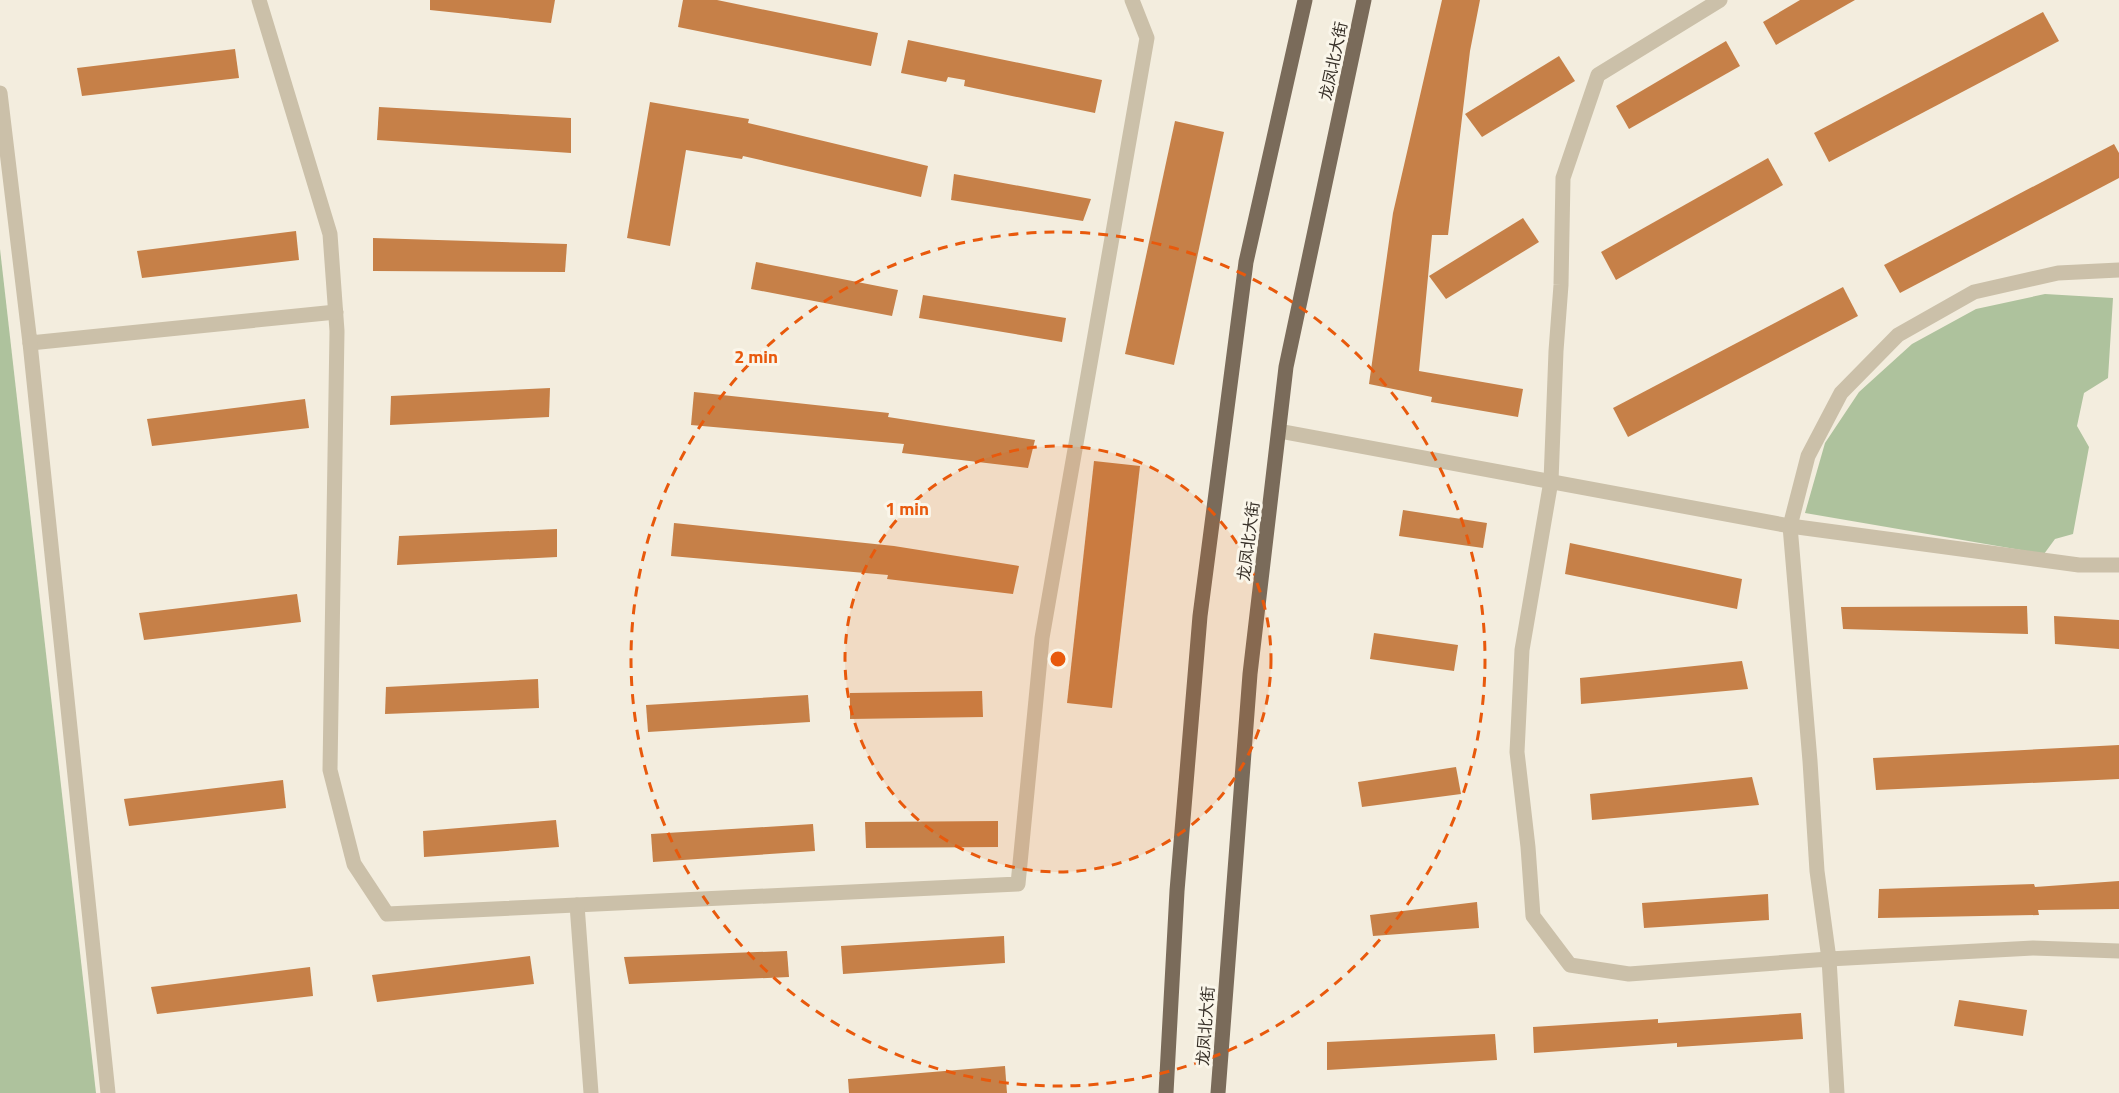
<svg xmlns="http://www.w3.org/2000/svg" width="2119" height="1093" viewBox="0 0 2119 1093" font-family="'Titillium Web','Noto Sans SC',sans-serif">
	<rect width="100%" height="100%" fill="#f3edde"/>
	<g fill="#aec29d">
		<polygon points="0,249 96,1093 0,1093"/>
		<polygon points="2045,294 2113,298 2108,378 2084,393 2077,426 2089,447 2073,534 2055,539 2044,554 1805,513 1825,443 1859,392 1912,344 1976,309"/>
	</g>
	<g fill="#c68048">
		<polygon points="430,0 555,0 551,23 430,10"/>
		<polygon points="683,0 717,0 878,33 871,66 678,27"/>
		<polygon points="1442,0 1480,0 1470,51 1448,235 1432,235 1419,371 1523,389 1518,417 1431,402 1432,397 1369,384 1393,213"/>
		<polygon points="1800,0 1855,0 1776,45 1763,22"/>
		<polygon points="2043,12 2059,41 1829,162 1814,133"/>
		<polygon points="908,40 1102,80 1095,113 964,86 965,80 948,77 946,82 901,73"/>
		<polygon points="1726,41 1740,66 1629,129 1616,106"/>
		<polygon points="235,49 239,78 82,96 77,68"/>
		<polygon points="1559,56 1575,81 1482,137 1465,114"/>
		<polygon points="650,102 749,119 748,123 928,166 921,197 743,156 742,159 686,150 670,246 627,238"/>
		<polygon points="379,107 571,118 571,153 377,140"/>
		<polygon points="1175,121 1224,132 1174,365 1125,354"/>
		<polygon points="2114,144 2119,153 2119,178 1900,293 1884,265"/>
		<polygon points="1768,158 1783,185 1616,280 1601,252"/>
		<polygon points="954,174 1091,199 1083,221 951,200"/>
		<polygon points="1523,218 1539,242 1446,299 1429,276"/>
		<polygon points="296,231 299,260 142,278 137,251"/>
		<polygon points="373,238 567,244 565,272 373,271"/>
		<polygon points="756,262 898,290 892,316 751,289"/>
		<polygon points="1843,287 1858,316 1628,437 1613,408"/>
		<polygon points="923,295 1066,318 1062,342 919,318"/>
		<polygon points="550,388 549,417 390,425 391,396"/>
		<polygon points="694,392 889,413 888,417 1035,440 1028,468 902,453 904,444 691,425"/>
		<polygon points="305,399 309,428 152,446 147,419"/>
		<polygon points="1094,461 1140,466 1112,708 1067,703"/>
		<polygon points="1403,510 1487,523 1483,548 1399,536"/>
		<polygon points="674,523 894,546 1019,566 1013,594 887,579 888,575 671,556"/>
		<polygon points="557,529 557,557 397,565 399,536"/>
		<polygon points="1570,543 1742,579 1737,609 1565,574"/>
		<polygon points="297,594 301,622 144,640 139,613"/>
		<polygon points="2027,606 2028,634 1843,629 1841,607"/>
		<polygon points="2054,616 2119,620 2119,649 2055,644"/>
		<polygon points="1374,633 1458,645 1454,671 1370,659"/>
		<polygon points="1742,661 1748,689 1581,704 1580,678"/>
		<polygon points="538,679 539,708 385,714 386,687"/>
		<polygon points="982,691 983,717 850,719 850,693"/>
		<polygon points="808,695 810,722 648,732 646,705"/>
		<polygon points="2119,745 2119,779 1876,790 1873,758"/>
		<polygon points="1456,767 1461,794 1362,807 1358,782"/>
		<polygon points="1752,777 1759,805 1592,820 1590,794"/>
		<polygon points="283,780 286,808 129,826 124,799"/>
		<polygon points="556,820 559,847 424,857 423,831"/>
		<polygon points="998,821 998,847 866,848 865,822"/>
		<polygon points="813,824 815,851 653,862 651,834"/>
		<polygon points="2119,881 2119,909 2038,910 2039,915 1878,918 1879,889 2034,884 2035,887"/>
		<polygon points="1768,894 1769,920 1644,928 1642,903"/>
		<polygon points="1477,902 1479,928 1373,936 1370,915"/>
		<polygon points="1004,936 1005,963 843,974 841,946"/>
		<polygon points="787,951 789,977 629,984 624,957"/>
		<polygon points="530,956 534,984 377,1002 372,975"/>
		<polygon points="310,967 313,996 157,1014 151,987"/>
		<polygon points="1959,1000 2027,1010 2023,1036 1954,1026"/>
		<polygon points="1801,1013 1803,1039 1677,1047 1677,1043 1534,1053 1533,1027 1658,1019 1658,1023"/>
		<polygon points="1495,1034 1497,1060 1327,1070 1327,1042"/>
		<polygon points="1005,1066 1007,1093 849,1093 848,1079"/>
	</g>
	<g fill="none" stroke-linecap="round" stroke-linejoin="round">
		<g stroke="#cbc0a9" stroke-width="15">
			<polyline points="259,0 330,234 337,331 330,770 354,864 387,914 1018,884 1042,638 1147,38 1132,0"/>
			<polyline points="1720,0 1598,75 1563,178 1561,285 1556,351 1551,481 1522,650 1517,752 1528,847 1533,916 1570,965 1629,974 1829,959 1837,1093"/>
			<polyline points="0,93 30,343 336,312"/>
			<polyline points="2119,270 2058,273 1974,292 1898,335 1841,393 1808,456 1790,526 1810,761 1817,871 1829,959 2033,948 2119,951"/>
			<polyline points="30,343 108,1093"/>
			<polyline points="1279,431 1790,526 2079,565 2119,565"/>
			<polyline points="577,905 591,1093"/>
		</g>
		<g stroke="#7a6b5a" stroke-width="15">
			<polyline points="1166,1093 1177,891 1200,616 1246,262 1305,0"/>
			<polyline points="1218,1093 1250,674 1286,367 1364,0"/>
		</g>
	</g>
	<circle cx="1058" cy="659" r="213" fill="#e8590c" fill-opacity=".12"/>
	<g fill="none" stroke="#e8590c" stroke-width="3" stroke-dasharray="10 8">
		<circle cx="1058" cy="659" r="213"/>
		<circle cx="1058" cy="659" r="427"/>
	</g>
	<g text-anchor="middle" stroke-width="6" stroke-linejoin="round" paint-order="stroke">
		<g font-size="16" fill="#383129" stroke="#faf6ea">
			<text transform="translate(1333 61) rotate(-78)" y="6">龙凤北大街</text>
			<text transform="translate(1248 541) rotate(-83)" y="6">龙凤北大街</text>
			<text transform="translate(1205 1026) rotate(-86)" y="6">龙凤北大街</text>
		</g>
	</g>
	<circle cx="1058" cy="659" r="9" fill="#e8590c" stroke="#faf6ea" stroke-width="3"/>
	<g font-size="18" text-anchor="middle" font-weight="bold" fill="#e8590c" stroke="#faf6ea" stroke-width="6" stroke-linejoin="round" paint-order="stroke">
		<text x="756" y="363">2 min</text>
		<text x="907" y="515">1 min</text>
	</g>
</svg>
